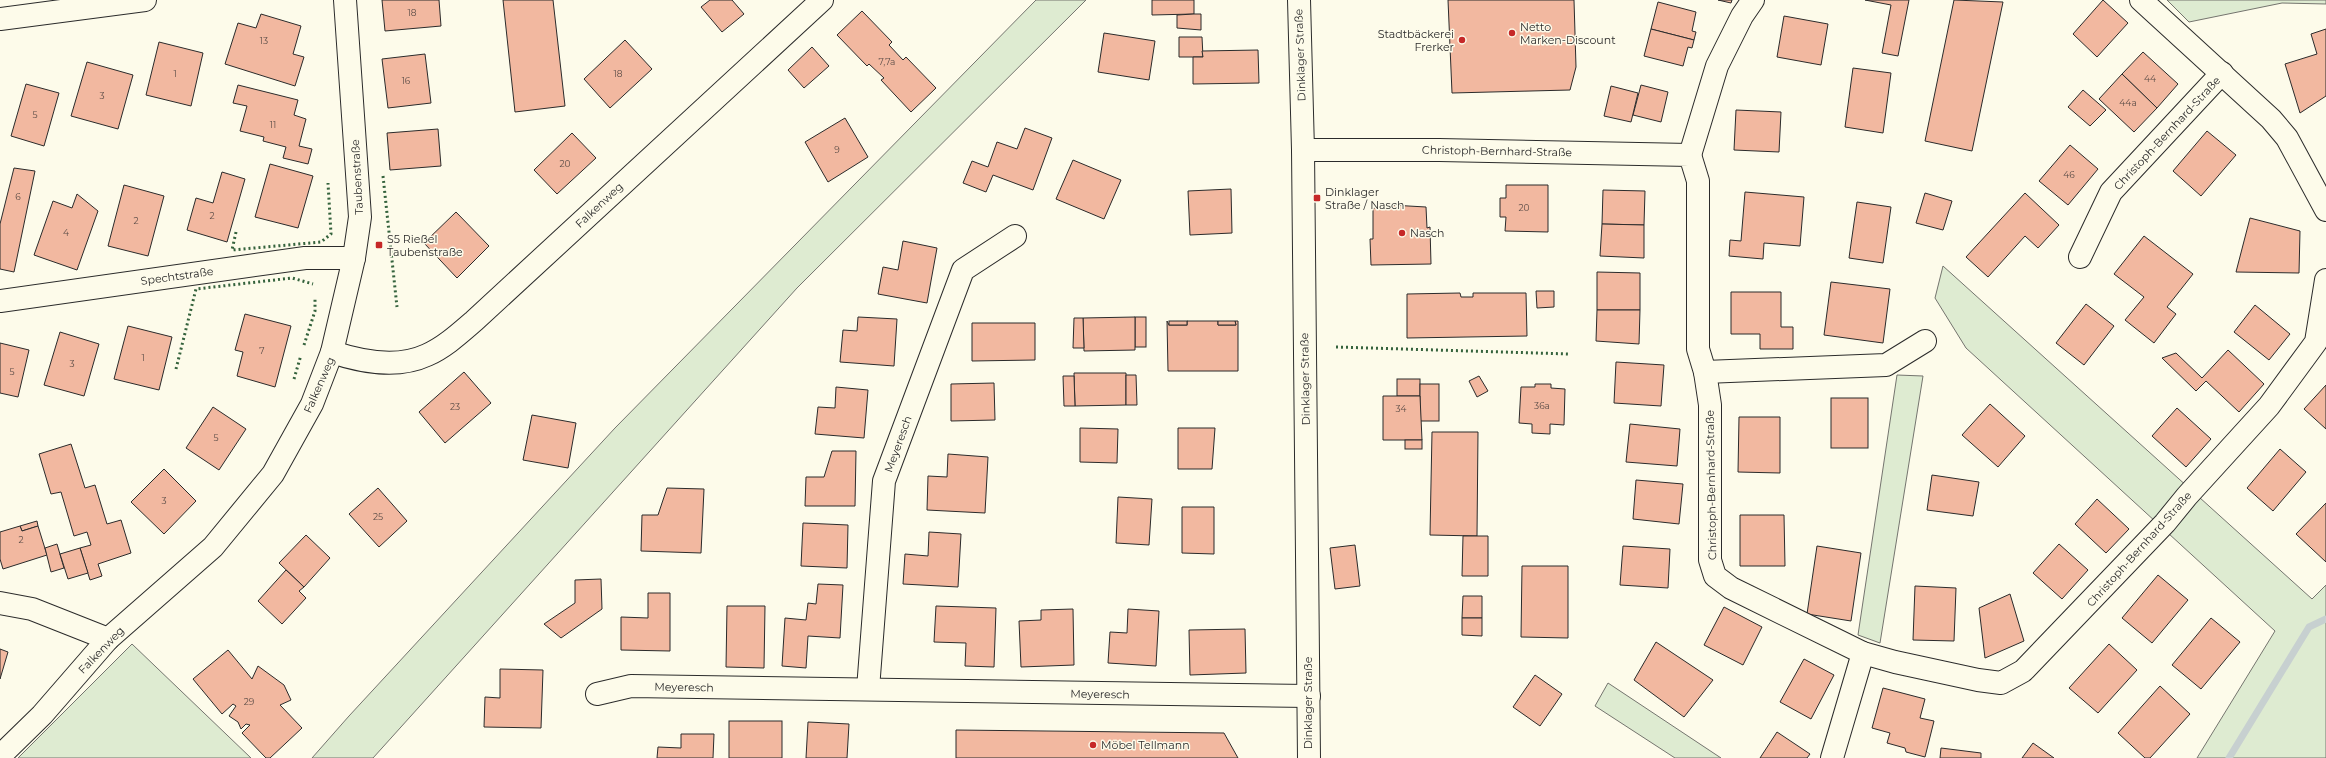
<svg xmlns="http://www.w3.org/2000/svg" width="2326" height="758" viewBox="0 0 2326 758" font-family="Montserrat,sans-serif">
	<rect width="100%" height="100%" fill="#fdfbea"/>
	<g fill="#deebd1" stroke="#74746e">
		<polygon points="1036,0 1086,0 797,288 373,758 312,758 349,716 615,428"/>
		<polygon points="2167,0 2326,0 2326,4 2282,3 2189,22"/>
		<polygon points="1943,266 2312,599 2326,585 2326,758 2197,758 2275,631 1966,348 1935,298"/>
		<polygon points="1897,375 1923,376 1880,643 1858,635"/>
		<polygon points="132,644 251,758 18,758"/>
		<polygon points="1608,683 1721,758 1675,758 1595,706"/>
	</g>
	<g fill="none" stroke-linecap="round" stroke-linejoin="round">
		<polyline stroke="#c7d0d0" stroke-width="7" points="2229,758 2309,627 2326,619"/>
	</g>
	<g fill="#f2b8a0" stroke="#2b2b2b">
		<polygon points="382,0 439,0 441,26 385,31"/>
		<polygon points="503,0 553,0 565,106 515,112"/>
		<polygon points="710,0 732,0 744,14 722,32 701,7"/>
		<polygon points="1152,0 1194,0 1194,14 1152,15"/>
		<polygon points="1448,0 1574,0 1576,67 1570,90 1452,93"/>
		<polygon points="1718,0 1732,0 1731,3"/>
		<polygon points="1865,0 1909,0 1898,56 1882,53 1891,5"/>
		<polygon points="1954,0 2003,2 1972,151 1925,141"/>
		<polygon points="2103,0 2128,23 2097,57 2073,34"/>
		<polygon points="1658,2 1696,12 1692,31 1696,32 1694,40 1651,29"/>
		<polygon points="862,11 892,42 889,45 903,60 906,57 936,88 911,112 881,80 884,78 869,64 867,66 837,35"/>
		<polygon points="261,14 301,26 293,54 304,57 295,86 225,64 238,23 256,28"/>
		<polygon points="1194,14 1201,14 1201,30 1177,28 1177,15"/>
		<polygon points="1784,16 1828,24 1821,65 1777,57"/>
		<polygon points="1651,29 1694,40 1692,48 1688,47 1683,66 1644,56"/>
		<polygon points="2326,29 2326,96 2300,113 2285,64 2317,54 2311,34"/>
		<polygon points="1104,33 1155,41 1149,80 1098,72"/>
		<polygon points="1179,37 1202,37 1203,57 1179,57"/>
		<polygon points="625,40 652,69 610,108 584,79"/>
		<polygon points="159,42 203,53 191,106 146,95"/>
		<polygon points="812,47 829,66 804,88 788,70"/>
		<polygon points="1258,50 1259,83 1193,84 1193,57 1203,57 1202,51"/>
		<polygon points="2143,52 2178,84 2157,108 2122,74"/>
		<polygon points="425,54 431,103 388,108 382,59"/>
		<polygon points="87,62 133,75 118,129 71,116"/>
		<polygon points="1853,68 1891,73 1883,133 1845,127"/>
		<polygon points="2122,74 2157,108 2134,132 2099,99"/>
		<polygon points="26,84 59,93 44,146 11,136"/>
		<polygon points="238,85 298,100 294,115 306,119 299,146 312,149 308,164 283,158 286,147 263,141 264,137 240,131 247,106 233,103"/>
		<polygon points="1641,85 1668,92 1661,122 1633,115"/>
		<polygon points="1611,86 1638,93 1631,122 1604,116"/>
		<polygon points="2083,90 2106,110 2090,126 2068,107"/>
		<polygon points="1736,110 1781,112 1779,152 1734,150"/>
		<polygon points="845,118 868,157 828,182 805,142"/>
		<polygon points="1025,128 1052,138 1033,190 993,175 986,192 963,183 972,161 988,167 997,142 1017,149"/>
		<polygon points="438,129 441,166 390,170 387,133"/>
		<polygon points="2207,131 2236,155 2201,196 2173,171"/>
		<polygon points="572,133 596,158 557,194 534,170"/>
		<polygon points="2070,145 2098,169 2068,205 2039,181"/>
		<polygon points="1073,160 1121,180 1104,219 1056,199"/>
		<polygon points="270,164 313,176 298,228 255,217"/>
		<polygon points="14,168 35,171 14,272 0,269 0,224"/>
		<polygon points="222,172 245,179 227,242 187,230 196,198 213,203"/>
		<polygon points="124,185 164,196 148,256 108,246"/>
		<polygon points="1506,185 1548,185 1548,232 1505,231 1506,217 1500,217 1500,198 1506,198"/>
		<polygon points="1231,189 1232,233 1190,235 1188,191"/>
		<polygon points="1603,190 1645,191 1644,225 1602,224"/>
		<polygon points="1745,192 1804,197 1800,246 1764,243 1763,259 1729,256 1730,240 1741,241"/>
		<polygon points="1925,193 1952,201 1943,230 1916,223"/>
		<polygon points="2025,193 2059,225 2038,248 2025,236 1988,277 1966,257"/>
		<polygon points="77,194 98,211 77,270 34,255 53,201 72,208"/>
		<polygon points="1857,202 1891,207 1883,263 1849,258"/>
		<polygon points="1391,205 1426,207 1427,228 1430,227 1431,264 1371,265 1370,239 1373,239 1373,208 1392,208"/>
		<polygon points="456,212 489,246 457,278 424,243"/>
		<polygon points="2250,218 2300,231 2299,273 2236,272"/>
		<polygon points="1602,224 1644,225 1644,258 1600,256"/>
		<polygon points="2144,236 2193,274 2167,307 2176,314 2154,343 2125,320 2144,297 2114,274"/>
		<polygon points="903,241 937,248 927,303 878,294 883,267 898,270"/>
		<polygon points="1597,272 1640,273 1640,310 1597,310"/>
		<polygon points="1831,282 1890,289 1883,343 1824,335"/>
		<polygon points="1536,291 1554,291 1554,307 1537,308"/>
		<polygon points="1731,292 1781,292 1781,327 1793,327 1793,349 1760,349 1760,334 1731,334"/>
		<polygon points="1460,293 1461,297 1473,297 1473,293 1526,293 1527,336 1407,338 1407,294"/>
		<polygon points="2086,304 2114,326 2084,365 2056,343"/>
		<polygon points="2255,305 2290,334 2269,360 2234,332"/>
		<polygon points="1597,310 1640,310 1639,344 1596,341"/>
		<polygon points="245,314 291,326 275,387 237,376 243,352 235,350"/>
		<polygon points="858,317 897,319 894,366 840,362 843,330 857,331"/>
		<rect x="1135" y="317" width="11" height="30"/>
		<polygon points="1135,317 1135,350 1084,351 1083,318"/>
		<polygon points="1074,318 1083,318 1084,348 1073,348"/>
		<polygon points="1167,321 1169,325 1187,325 1187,321 1218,321 1218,325 1236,325 1235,321 1238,321 1238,371 1168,371"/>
		<rect x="1169" y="321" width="18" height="4"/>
		<polygon points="1218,321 1235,321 1236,325 1218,325"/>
		<polygon points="972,323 1035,323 1035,360 972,361"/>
		<polygon points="128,326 172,337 159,390 114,379"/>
		<polygon points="60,332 99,344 84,396 44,385"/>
		<polygon points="0,343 29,350 18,397 0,393"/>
		<polygon points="2228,350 2264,384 2239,412 2206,381 2196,391 2162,358 2176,353 2202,378"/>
		<polygon points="1616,362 1664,365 1661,406 1614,403"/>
		<polygon points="464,372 491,403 445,443 419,412"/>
		<polygon points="1074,373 1126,373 1126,405 1075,406"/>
		<polygon points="1126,375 1136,375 1137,405 1126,405"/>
		<polygon points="1063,376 1074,376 1075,406 1064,406"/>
		<polygon points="1479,376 1488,391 1477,397 1469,381"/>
		<rect x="1397" y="379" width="23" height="17"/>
		<polygon points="994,383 995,420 951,421 951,384"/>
		<rect x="1420" y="384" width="19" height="37"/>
		<polygon points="1535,384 1551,384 1551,388 1565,389 1564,425 1550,424 1550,434 1532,433 1532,424 1519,423 1521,387 1535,387"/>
		<polygon points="2326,385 2326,429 2304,409"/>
		<polygon points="836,387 868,390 864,438 815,434 818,407 835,408"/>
		<polygon points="1383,396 1420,396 1422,440 1383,440"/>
		<rect x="1831" y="398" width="37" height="50"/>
		<polygon points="1990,404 2025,436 1998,467 1962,435"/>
		<polygon points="213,407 246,429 219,470 186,448"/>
		<polygon points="2177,408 2211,439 2186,467 2152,436"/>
		<polygon points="532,415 576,423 568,468 523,460"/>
		<polygon points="1739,417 1780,417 1780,473 1738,472"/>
		<polygon points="1630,424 1680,429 1677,466 1626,462"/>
		<polygon points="1080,428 1118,429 1117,463 1080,462"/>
		<polygon points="1178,428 1215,428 1212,469 1178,469"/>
		<polygon points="1432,432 1478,432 1477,536 1430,535"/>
		<rect x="1405" y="440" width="17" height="9"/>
		<polygon points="71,444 85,488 95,485 107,524 121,520 131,553 98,564 102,576 90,580 80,548 91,545 87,532 74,536 61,492 51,494 39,454"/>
		<polygon points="2280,449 2306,472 2273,511 2247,488"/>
		<polygon points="832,451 856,451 855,506 805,506 806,477 824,477"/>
		<polygon points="948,454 988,457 985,513 927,510 928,476 947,477"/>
		<polygon points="164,469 196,501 164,534 131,502"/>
		<polygon points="1932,475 1979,482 1973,516 1927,510"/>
		<polygon points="1636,480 1683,484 1679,524 1633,519"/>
		<polygon points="378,488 407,521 379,547 349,514"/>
		<polygon points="667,488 704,489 701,553 641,551 642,515 658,515"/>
		<polygon points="1118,497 1152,499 1149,545 1116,543"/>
		<polygon points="2097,499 2129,529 2106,553 2075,524"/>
		<polygon points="2326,503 2326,562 2296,534"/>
		<polygon points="1182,507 1214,507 1214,554 1182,553"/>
		<polygon points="1740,515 1784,515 1785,566 1740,566"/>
		<polygon points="37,521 38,526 22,531 20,526"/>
		<polygon points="803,523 848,525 847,568 801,566"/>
		<polygon points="20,526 22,531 38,526 47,555 3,569 0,559 0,532"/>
		<polygon points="929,532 961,534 958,587 903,584 905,554 928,556"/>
		<polygon points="306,535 330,558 304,587 279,563"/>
		<polygon points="1463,536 1488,536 1488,576 1462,576"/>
		<polygon points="57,544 64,568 51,572 45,548"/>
		<polygon points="2059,544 2088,570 2062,599 2033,573"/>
		<polygon points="1355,545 1360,586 1335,589 1330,548"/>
		<polygon points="1623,546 1670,549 1668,588 1620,585"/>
		<polygon points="1817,546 1861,553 1851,621 1807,614"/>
		<polygon points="80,548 88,573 68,579 60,554"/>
		<polygon points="1522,566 1568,566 1568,638 1521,637"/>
		<polygon points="286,570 304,587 299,591 306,598 282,624 258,601"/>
		<polygon points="2158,575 2188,600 2152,643 2122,618"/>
		<polygon points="601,579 602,609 561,638 544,624 575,603 575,580"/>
		<polygon points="818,584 843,585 840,638 808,636 806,668 782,666 785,618 806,620 808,603 816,604"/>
		<polygon points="1915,586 1956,588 1954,641 1913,640"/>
		<polygon points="648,593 670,593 670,651 621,650 621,617 648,618"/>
		<polygon points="2010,594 2024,641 1985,658 1979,608"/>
		<polygon points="1463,596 1482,596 1482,618 1462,618"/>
		<polygon points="727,606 765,606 764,668 726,667"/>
		<polygon points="936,606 996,608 994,667 965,666 966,643 934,642"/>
		<polygon points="1724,607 1762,627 1743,665 1704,645"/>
		<polygon points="1073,609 1074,665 1021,667 1019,621 1041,620 1041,610"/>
		<polygon points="1128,609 1159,611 1156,666 1108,663 1110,632 1127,633"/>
		<polygon points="1462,618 1482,618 1482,636 1462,635"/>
		<polygon points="2211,618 2240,642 2201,689 2172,665"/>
		<polygon points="1245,629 1246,673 1190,675 1189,630"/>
		<polygon points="1656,642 1713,680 1684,717 1634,680"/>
		<polygon points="2109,644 2137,670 2098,713 2069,688"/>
		<polygon points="0,649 8,652 0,679"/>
		<polygon points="228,650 252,679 258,666 284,685 291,700 280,705 302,728 270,758 266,758 242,733 250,725 246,724 241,729 238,722 229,716 236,706 233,704 222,714 193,679"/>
		<polygon points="1804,659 1834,675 1811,719 1780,702"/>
		<polygon points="500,669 543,670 541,728 484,727 485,697 500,698"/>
		<polygon points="1535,675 1562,694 1540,726 1513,707"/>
		<polygon points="2160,686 2190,714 2150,758 2145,758 2118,733"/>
		<polygon points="1883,688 1925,699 1920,718 1934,721 1925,757 1906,752 1905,748 1887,743 1890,733 1872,728"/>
		<rect x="729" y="721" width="53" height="37"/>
		<polygon points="808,722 849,724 847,758 806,758"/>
		<polygon points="956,730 1224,733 1238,758 956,758"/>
		<polygon points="1777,732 1810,754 1807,758 1760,758"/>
		<polygon points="681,734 714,734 713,758 657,758 658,747 681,748"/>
		<polygon points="2033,743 2054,758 2022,758"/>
		<polygon points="1941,748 1981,753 1981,758 1940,758"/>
	</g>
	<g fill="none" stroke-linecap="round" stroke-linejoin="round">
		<defs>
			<g id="minor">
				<polyline points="2141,0 2271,119 2287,138 2326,210"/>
				<polyline points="0,19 145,0"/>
				<polyline points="1303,150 1439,150 1690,155 1698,181 1698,349 1705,372 1710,405 1710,560 1715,576 1731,588 1863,653 1895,662 1978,680 2001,683 2023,671 2165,523 2187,496 2269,406 2316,342 2326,280"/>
				<polyline points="1690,155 1717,66 1742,16 1753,0"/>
				<polyline points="2080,257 2111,192 2222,73"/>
				<polyline points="0,301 305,258 354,258"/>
				<path d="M332 352C362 362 397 369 427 355 445 347 460 333 474 321L822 0"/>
				<polyline points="1705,372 1886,365 1925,341"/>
				<polyline points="0,603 32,609 108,639"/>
				<polyline points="868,689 884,481 963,270 1015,236"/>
				<polyline points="597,694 631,686 1309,696"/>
				<polyline points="0,756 42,715 108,639 213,547 273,474 312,404 332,352 354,258 360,217 345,0"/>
				<polyline points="1832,758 1863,653"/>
			</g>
			<polyline id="major" points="1299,0 1303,150 1309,758"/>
		</defs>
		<use href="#minor" stroke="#2b2b2b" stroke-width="24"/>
		<use href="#major" stroke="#2b2b2b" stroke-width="24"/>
		<use href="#minor" stroke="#fdfbea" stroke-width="22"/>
		<use href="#major" stroke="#fdfbea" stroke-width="22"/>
		<g stroke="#34623c" stroke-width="3" stroke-dasharray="2 3" stroke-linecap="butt">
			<polyline points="383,176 397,307"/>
			<polyline points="236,232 232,250 321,242 331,234 328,183"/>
			<polyline points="304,345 315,311 315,299"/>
			<polyline points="1336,347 1570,354"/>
			<polyline points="176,369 196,289 292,278 313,284"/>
			<polyline points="294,379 301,355"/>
		</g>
	</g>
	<g fill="#c62828" stroke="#fdfbea" stroke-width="1.5">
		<circle cx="1512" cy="33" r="4"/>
		<circle cx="1462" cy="40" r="4"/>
		<rect x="1313" y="194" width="8" height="8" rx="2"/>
		<circle cx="1402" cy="233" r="4"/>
		<rect x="375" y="241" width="8" height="8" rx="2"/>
		<circle cx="1093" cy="745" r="4"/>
	</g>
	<g text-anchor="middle" stroke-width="3" stroke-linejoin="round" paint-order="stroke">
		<g font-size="9" fill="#5d4e48">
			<text x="412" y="16">18</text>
			<text x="264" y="44">13</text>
			<text x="887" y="65">7,7a</text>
			<text x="175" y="77">1</text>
			<text x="618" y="77">18</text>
			<text x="2150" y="82">44</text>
			<text x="406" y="84">16</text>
			<text x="102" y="99">3</text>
			<text x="2128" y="106">44a</text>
			<text x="35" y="118">5</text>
			<text x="273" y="128">11</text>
			<text x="837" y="153">9</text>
			<text x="565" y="167">20</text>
			<text x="2069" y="178">46</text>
			<text x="18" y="200">6</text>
			<text x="1524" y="211">20</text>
			<text x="212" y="219">2</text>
			<text x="136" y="224">2</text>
			<text x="66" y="236">4</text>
			<text x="262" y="354">7</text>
			<text x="143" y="361">1</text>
			<text x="72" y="367">3</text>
			<text x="12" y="375">5</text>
			<text x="1542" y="409">36a</text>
			<text x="455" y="410">23</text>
			<text x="1401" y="412">34</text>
			<text x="216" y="441">5</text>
			<text x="164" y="504">3</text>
			<text x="378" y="520">25</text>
			<text x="21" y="543">2</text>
			<text x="249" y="705">29</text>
		</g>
		<g font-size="11" fill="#2b2b2b" stroke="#fdfbea" text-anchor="start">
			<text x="1520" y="31">Netto<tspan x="1520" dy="13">Marken-Discount</tspan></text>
			<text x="1454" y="38" text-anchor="end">Stadtbäckerei<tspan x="1454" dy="13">Frerker</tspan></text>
			<text x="1325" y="196">Dinklager<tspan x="1325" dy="13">Straße / Nasch</tspan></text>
			<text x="1410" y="237">Nasch</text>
			<text x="387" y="243">S5 Rießel<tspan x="387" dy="13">Taubenstraße</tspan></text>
			<text x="1101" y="749">Möbel Tellmann</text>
		</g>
		<g font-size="11" fill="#2b2b2b" stroke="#fdfbea">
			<text transform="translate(1300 55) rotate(-92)" y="4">Dinklager Straße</text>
			<text transform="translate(2167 133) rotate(-47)" y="4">Christoph-Bernhard-Straße</text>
			<text transform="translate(1497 151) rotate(1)" y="4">Christoph-Bernhard-Straße</text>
			<text transform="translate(357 177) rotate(-93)" y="4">Taubenstraße</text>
			<text transform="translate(599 205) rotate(-43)" y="4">Falkenweg</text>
			<text transform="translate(177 276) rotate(-8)" y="4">Spechtstraße</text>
			<text transform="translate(1305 379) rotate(-91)" y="4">Dinklager Straße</text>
			<text transform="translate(319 385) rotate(-66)" y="4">Falkenweg</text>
			<text transform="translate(898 444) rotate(-70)" y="4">Meyeresch</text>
			<text transform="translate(1711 485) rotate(-91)" y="4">Christoph-Bernhard-Straße</text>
			<text transform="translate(2139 549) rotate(-48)" y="4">Christoph-Bernhard-Straße</text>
			<text transform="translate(101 650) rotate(-46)" y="4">Falkenweg</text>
			<text transform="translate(684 687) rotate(1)" y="4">Meyeresch</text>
			<text transform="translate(1100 694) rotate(1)" y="4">Meyeresch</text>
			<text transform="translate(1308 703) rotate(-90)" y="4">Dinklager Straße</text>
		</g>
	</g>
</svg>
